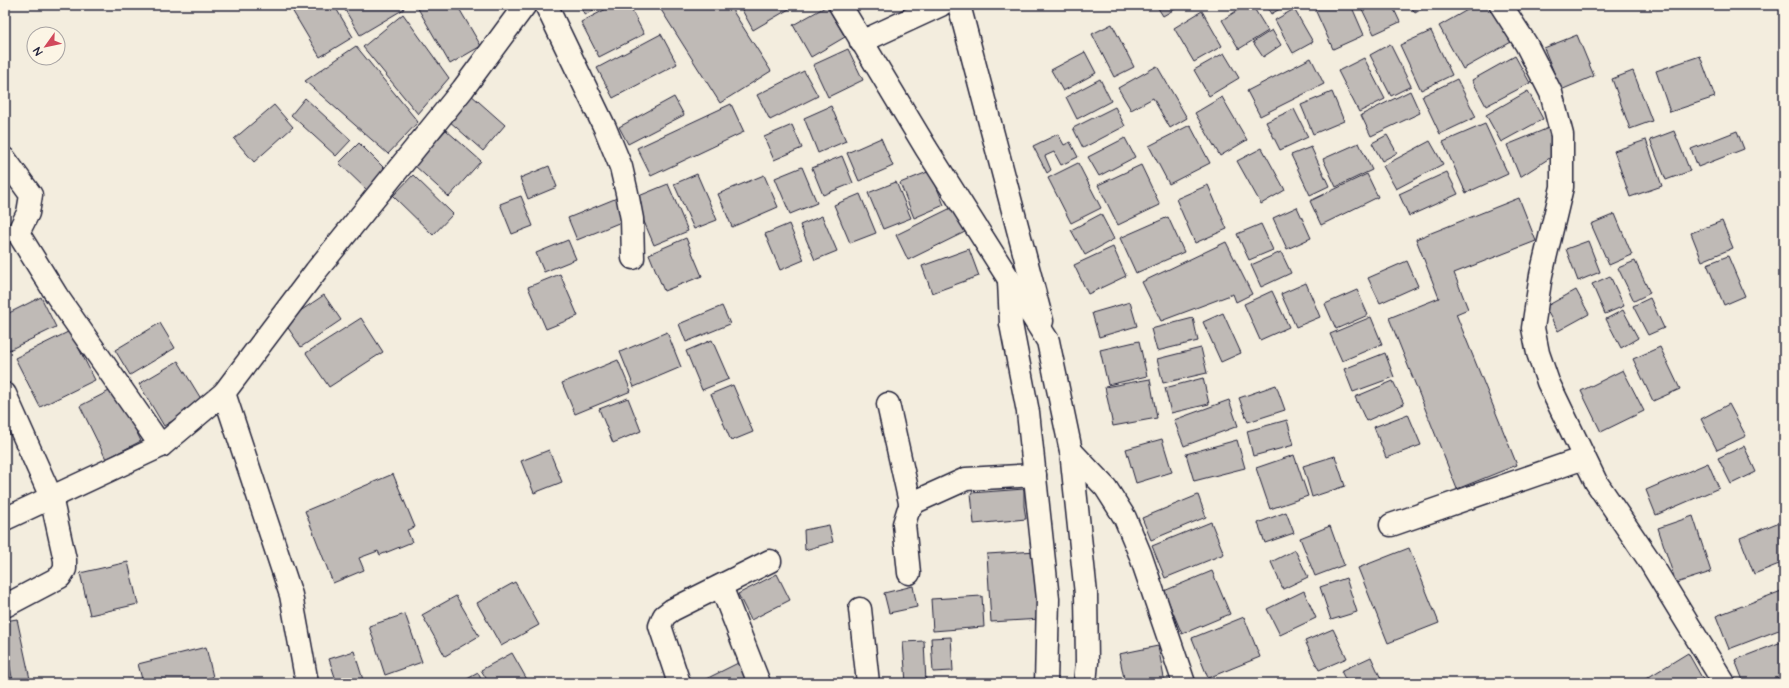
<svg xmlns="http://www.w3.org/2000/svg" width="1789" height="688" viewBox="0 0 1789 688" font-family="'Architects Daughter',sans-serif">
	<rect width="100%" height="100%" fill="#f3edde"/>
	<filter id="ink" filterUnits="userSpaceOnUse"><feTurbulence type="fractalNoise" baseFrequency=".025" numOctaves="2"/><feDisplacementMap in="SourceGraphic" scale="8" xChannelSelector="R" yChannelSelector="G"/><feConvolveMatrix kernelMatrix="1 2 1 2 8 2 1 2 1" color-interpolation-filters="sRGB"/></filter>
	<g filter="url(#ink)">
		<g fill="#bfbab6" stroke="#22223b">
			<polygon points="289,5 334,5 353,37 320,57"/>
			<polygon points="342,5 402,5 404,9 360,35"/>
			<polygon points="416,5 457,5 481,46 450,64"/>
			<polygon points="579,5 602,5 585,15"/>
			<polygon points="614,5 629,5 644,34 599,57 581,22"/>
			<polygon points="658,5 729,5 771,71 720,103"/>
			<polygon points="750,5 796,5 753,30 742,10"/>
			<polygon points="1156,5 1182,5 1163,16"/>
			<polygon points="1246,5 1252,5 1268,31 1239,49 1222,20"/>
			<polygon points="1266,5 1287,5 1271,14"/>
			<polygon points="1313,5 1351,5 1364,35 1333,49"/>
			<polygon points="1360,5 1392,5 1400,22 1374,34"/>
			<polygon points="1410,5 1429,5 1415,13"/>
			<polygon points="1476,5 1492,5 1513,41 1463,69 1439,26"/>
			<polygon points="827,6 845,37 811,57 793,25"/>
			<polygon points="1294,9 1313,42 1293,53 1275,20"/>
			<polygon points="1202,11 1222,46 1194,62 1174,28"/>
			<polygon points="403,14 449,78 418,114 363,47"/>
			<polygon points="1112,24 1134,67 1114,77 1092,34"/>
			<polygon points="1272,30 1281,45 1263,57 1253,42"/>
			<polygon points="1431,31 1452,75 1421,90 1400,45"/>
			<polygon points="661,34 677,64 613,98 597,68"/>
			<polygon points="1577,35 1594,76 1561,90 1544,48"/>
			<polygon points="1390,44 1411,86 1391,96 1370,55"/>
			<polygon points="356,46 418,122 388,154 305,81"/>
			<polygon points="848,49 863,80 828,97 813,65"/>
			<polygon points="1085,52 1096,73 1063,91 1051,70"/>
			<polygon points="1224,53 1239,78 1209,96 1194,70"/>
			<polygon points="1515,56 1530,83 1486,106 1472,80"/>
			<polygon points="1700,56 1715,97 1670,112 1656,71"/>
			<polygon points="1311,58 1324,84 1260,116 1247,91"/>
			<polygon points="1364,58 1385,99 1359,112 1338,71"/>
			<polygon points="1157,66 1187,118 1170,128 1153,98 1131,110 1118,88"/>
			<polygon points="804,71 818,96 770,120 757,95"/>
			<polygon points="1633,71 1652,121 1630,129 1612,79"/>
			<polygon points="1100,79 1111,101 1077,119 1066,97"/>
			<polygon points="1457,79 1476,117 1440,134 1422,96"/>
			<polygon points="1410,91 1420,113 1371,136 1361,115"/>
			<polygon points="1528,91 1543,119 1501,142 1486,115"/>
			<polygon points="1332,92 1344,121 1313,134 1301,105"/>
			<polygon points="470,94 505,125 483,151 448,120"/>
			<polygon points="674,97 684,115 628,144 619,127"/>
			<polygon points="1222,97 1247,140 1220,156 1195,113"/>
			<polygon points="305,98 351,140 336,156 291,115"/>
			<polygon points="731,104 744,132 651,176 637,148"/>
			<polygon points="274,105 293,127 254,162 234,139"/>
			<polygon points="831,106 846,141 818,153 804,118"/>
			<polygon points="1115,107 1125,126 1083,148 1073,128"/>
			<polygon points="1294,109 1308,137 1280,150 1266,122"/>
			<polygon points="1485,124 1508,174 1466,193 1443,142"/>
			<polygon points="792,125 802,148 774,160 764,137"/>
			<polygon points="1190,125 1210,163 1169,184 1149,146"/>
			<polygon points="1551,127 1556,154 1520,177 1507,145"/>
			<polygon points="446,130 481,161 449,197 414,165"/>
			<polygon points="1674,131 1690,171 1666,180 1650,140"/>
			<polygon points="1737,131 1744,149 1698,167 1691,149"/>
			<polygon points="1058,134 1064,145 1070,142 1078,157 1061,165 1054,152 1045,156 1051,170 1047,173 1033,146"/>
			<polygon points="1387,135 1397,153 1382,161 1372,143"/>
			<polygon points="881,138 893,166 859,181 847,153"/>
			<polygon points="1125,138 1135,157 1099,176 1088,157"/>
			<polygon points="1646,140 1662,186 1630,197 1614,151"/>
			<polygon points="1430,141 1443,164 1396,189 1383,166"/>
			<polygon points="359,143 387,171 368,191 339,163"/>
			<polygon points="1359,143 1372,170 1336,187 1323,159"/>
			<polygon points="1311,147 1329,186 1310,195 1291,155"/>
			<polygon points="1262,148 1285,190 1261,204 1237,161"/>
			<polygon points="842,156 853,183 823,195 812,168"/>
			<polygon points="1078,163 1101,208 1071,223 1048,178"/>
			<polygon points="1141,165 1160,205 1118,225 1098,185"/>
			<polygon points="549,166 557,187 528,199 520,178"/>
			<polygon points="802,167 817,203 790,214 775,178"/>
			<polygon points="930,171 944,205 914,218 900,183"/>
			<polygon points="1447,172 1458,194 1409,216 1399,194"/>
			<polygon points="697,174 717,220 694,229 674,184"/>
			<polygon points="1367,174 1378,197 1321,225 1310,201"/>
			<polygon points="413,175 453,214 433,235 393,196"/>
			<polygon points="764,175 778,207 732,227 718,194"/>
			<polygon points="896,182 911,218 883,229 868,193"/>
			<polygon points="668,184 688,231 654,245 634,198"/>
			<polygon points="1208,185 1227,229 1195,243 1176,199"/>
			<polygon points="860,194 876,233 850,243 834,205"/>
			<polygon points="521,196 533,226 512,234 500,204"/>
			<polygon points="617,198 626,220 577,240 568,218"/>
			<polygon points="1519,198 1536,241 1454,273 1468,309 1456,314 1517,465 1457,489 1389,318 1439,298 1416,239"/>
			<polygon points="953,207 965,232 908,260 896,235"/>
			<polygon points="1297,207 1311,238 1287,249 1273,218"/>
			<polygon points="1101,214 1114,239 1085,255 1071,230"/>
			<polygon points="1615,214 1632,255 1609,265 1591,224"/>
			<polygon points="822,216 837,251 815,260 800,225"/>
			<polygon points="1168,217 1184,252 1136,273 1120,238"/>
			<polygon points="1722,221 1733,248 1702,261 1691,233"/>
			<polygon points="789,224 804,260 780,270 765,234"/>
			<polygon points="1261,224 1273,250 1249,260 1237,234"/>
			<polygon points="686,238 702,276 664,291 649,254"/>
			<polygon points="568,240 576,259 544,272 536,253"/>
			<polygon points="1588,241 1600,272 1578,281 1566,249"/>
			<polygon points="1226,242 1252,294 1236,302 1233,294 1161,321 1142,282"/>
			<polygon points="1113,247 1126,276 1088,294 1074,265"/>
			<polygon points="969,249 979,276 932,293 922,266"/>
			<polygon points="1281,252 1291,273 1261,287 1251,265"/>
			<polygon points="1728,256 1745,296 1724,305 1707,264"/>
			<polygon points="1407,261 1418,286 1380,303 1368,278"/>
			<polygon points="1635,261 1650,293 1634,301 1618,268"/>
			<polygon points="560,274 578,316 546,329 528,287"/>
			<polygon points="1610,276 1624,306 1605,314 1592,284"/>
			<polygon points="1306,283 1320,317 1296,327 1281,294"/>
			<polygon points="1357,290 1368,315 1336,329 1325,304"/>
			<polygon points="1576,290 1589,314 1558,331 1545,307"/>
			<polygon points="1272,291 1289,327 1260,340 1244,304"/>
			<polygon points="324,295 341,320 301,347 284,322"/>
			<polygon points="41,297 56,327 5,352 5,315"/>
			<polygon points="1650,298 1664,328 1648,335 1633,306"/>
			<polygon points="1130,302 1137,326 1099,337 1092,313"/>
			<polygon points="722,306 730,324 686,342 679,324"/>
			<polygon points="1623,310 1638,338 1621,348 1606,319"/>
			<polygon points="1223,313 1241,353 1221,362 1203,322"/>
			<polygon points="1371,317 1382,344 1342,361 1330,334"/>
			<polygon points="361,318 383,352 329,387 306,353"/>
			<polygon points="1193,318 1198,341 1157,351 1151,329"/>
			<polygon points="160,323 175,348 130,375 115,350"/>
			<polygon points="70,331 95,380 40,407 15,358"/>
			<polygon points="667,332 681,367 634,387 620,352"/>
			<polygon points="712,340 729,379 702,390 686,351"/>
			<polygon points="1139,341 1147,376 1108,385 1100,350"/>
			<polygon points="1660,347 1680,389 1653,401 1633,359"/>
			<polygon points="1201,348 1207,373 1163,383 1157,359"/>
			<polygon points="1385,353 1394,377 1353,392 1344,369"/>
			<polygon points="618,360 631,391 575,414 562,383"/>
			<polygon points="178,361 203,402 164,426 139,384"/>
			<polygon points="1623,370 1644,411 1601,432 1581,391"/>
			<polygon points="1203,378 1209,404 1171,413 1165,388"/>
			<polygon points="1150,379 1157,418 1113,426 1105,387"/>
			<polygon points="1393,381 1404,404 1366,421 1355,397"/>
			<polygon points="733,385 753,432 731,441 711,394"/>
			<polygon points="1276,385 1285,410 1248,422 1239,398"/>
			<polygon points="115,388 141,441 106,459 80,406"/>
			<polygon points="628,398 641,431 613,443 599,409"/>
			<polygon points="1229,400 1238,426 1184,446 1174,420"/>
			<polygon points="1729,404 1746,436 1717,450 1701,419"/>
			<polygon points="1408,414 1421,445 1386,458 1374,427"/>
			<polygon points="1287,420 1294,445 1253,456 1247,431"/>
			<polygon points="1162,439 1172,472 1136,483 1126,449"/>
			<polygon points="1237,440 1245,468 1194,481 1186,454"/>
			<polygon points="1744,446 1756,472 1731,484 1718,458"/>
			<polygon points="549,450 562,482 534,493 521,461"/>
			<polygon points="1294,455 1308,496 1270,509 1256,468"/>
			<polygon points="1335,456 1345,486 1312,497 1303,466"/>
			<polygon points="1708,463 1719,488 1656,515 1646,490"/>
			<polygon points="393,474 415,527 407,530 412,542 380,555 378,551 359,558 364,570 333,583 305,511"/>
			<polygon points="1024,489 1024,506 1026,519 974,524 971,493"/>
			<polygon points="1198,495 1206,517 1151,540 1142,518"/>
			<polygon points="1286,512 1294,533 1265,543 1258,523"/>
			<polygon points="1693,516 1711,572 1676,583 1658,528"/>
			<polygon points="1782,521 1784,526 1784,562 1754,574 1740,538"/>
			<polygon points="1211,522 1224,554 1165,578 1152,546"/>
			<polygon points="829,525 833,542 805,550 804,530"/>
			<polygon points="1330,526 1344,565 1315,576 1300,538"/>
			<polygon points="1409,548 1439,623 1388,643 1358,568"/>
			<polygon points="1295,550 1308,577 1283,589 1271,562"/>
			<polygon points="1037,551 1041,619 991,622 987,554"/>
			<polygon points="128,562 138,604 90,615 80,573"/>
			<polygon points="1212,571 1230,614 1182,634 1164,591"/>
			<polygon points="777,574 790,600 751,620 738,594"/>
			<polygon points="1346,578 1357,612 1331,620 1320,587"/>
			<polygon points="515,582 539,625 501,646 477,603"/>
			<polygon points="913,586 917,607 889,613 884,593"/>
			<polygon points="1784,590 1784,628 1729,649 1716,616"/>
			<polygon points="1304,591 1316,618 1280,635 1267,609"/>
			<polygon points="456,596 479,636 445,656 422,615"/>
			<polygon points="982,596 984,627 933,631 931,599"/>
			<polygon points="405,614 422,662 385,675 369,626"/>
			<polygon points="1244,617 1260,657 1208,678 1192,638"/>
			<polygon points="17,619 30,679 13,682 5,643 5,621"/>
			<polygon points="1333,629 1347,658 1319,670 1305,641"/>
			<polygon points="951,637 953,671 933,672 931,638"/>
			<polygon points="924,641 926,683 906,683 903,642"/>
			<polygon points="1784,641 1784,675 1764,683 1744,683 1735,660"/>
			<polygon points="1158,646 1165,683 1125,683 1119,654"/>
			<polygon points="206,647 213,677 191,683 143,683 138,664"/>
			<polygon points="354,651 364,683 337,683 329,659"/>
			<polygon points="512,653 529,683 489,683 481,670"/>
			<polygon points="1688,653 1705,683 1646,683 1644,680"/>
			<polygon points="1371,657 1383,683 1347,683 1341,671"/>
			<polygon points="744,660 751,683 703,683 702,681"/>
			<polygon points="478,673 483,683 460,683"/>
		</g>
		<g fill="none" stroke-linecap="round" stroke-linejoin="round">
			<defs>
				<g id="minor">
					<polyline points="546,5 605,128 621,167 627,193 632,219 633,258"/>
					<polyline points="840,5 926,148 1048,341 1071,451 1086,594 1087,662 1085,683"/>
					<polyline points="959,5 1042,321"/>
					<polyline points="1501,5 1526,44 1551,93 1562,135 1562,187 1541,275 1533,328 1538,353 1548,382 1596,482 1649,560 1724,683"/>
					<polyline points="861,42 941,5"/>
					<polyline points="5,159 31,195 28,213 18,233 57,296 161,446"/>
					<polyline points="1009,281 1011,324 1028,412 1048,599 1046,683"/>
					<polyline points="224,393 291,595 307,683"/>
					<polyline points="5,394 51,497 65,560 65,569 60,577 5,606"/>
					<polyline points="888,404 911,507"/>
					<polyline points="1071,451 1106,488 1125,518 1140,554 1184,683"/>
					<polyline points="5,519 161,446 224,393 316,271 463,89 525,5"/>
					<polyline points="1391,525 1584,458"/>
					<polyline points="909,573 904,524 908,511 915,502 966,479 1035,475"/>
					<polyline points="721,586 759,683"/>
					<polyline points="860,609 868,683"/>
					<polyline points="679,683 660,626 664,616 672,610 770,561"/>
				</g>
			</defs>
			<use href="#minor" stroke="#22223b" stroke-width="25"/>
			<use href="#minor" stroke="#fcf5e5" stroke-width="22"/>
		</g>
	</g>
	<rect width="1789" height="688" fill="none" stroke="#fcf5e5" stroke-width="20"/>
	<rect x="10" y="10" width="1769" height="668" fill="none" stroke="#22223b" stroke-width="1.5" filter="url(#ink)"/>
	<g transform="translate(46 46) rotate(237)"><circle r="19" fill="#fcf5e5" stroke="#a5a1a1"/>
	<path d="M0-3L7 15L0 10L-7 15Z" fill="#d1495b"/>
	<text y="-6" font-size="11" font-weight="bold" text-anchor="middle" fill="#22223b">N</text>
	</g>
</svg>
